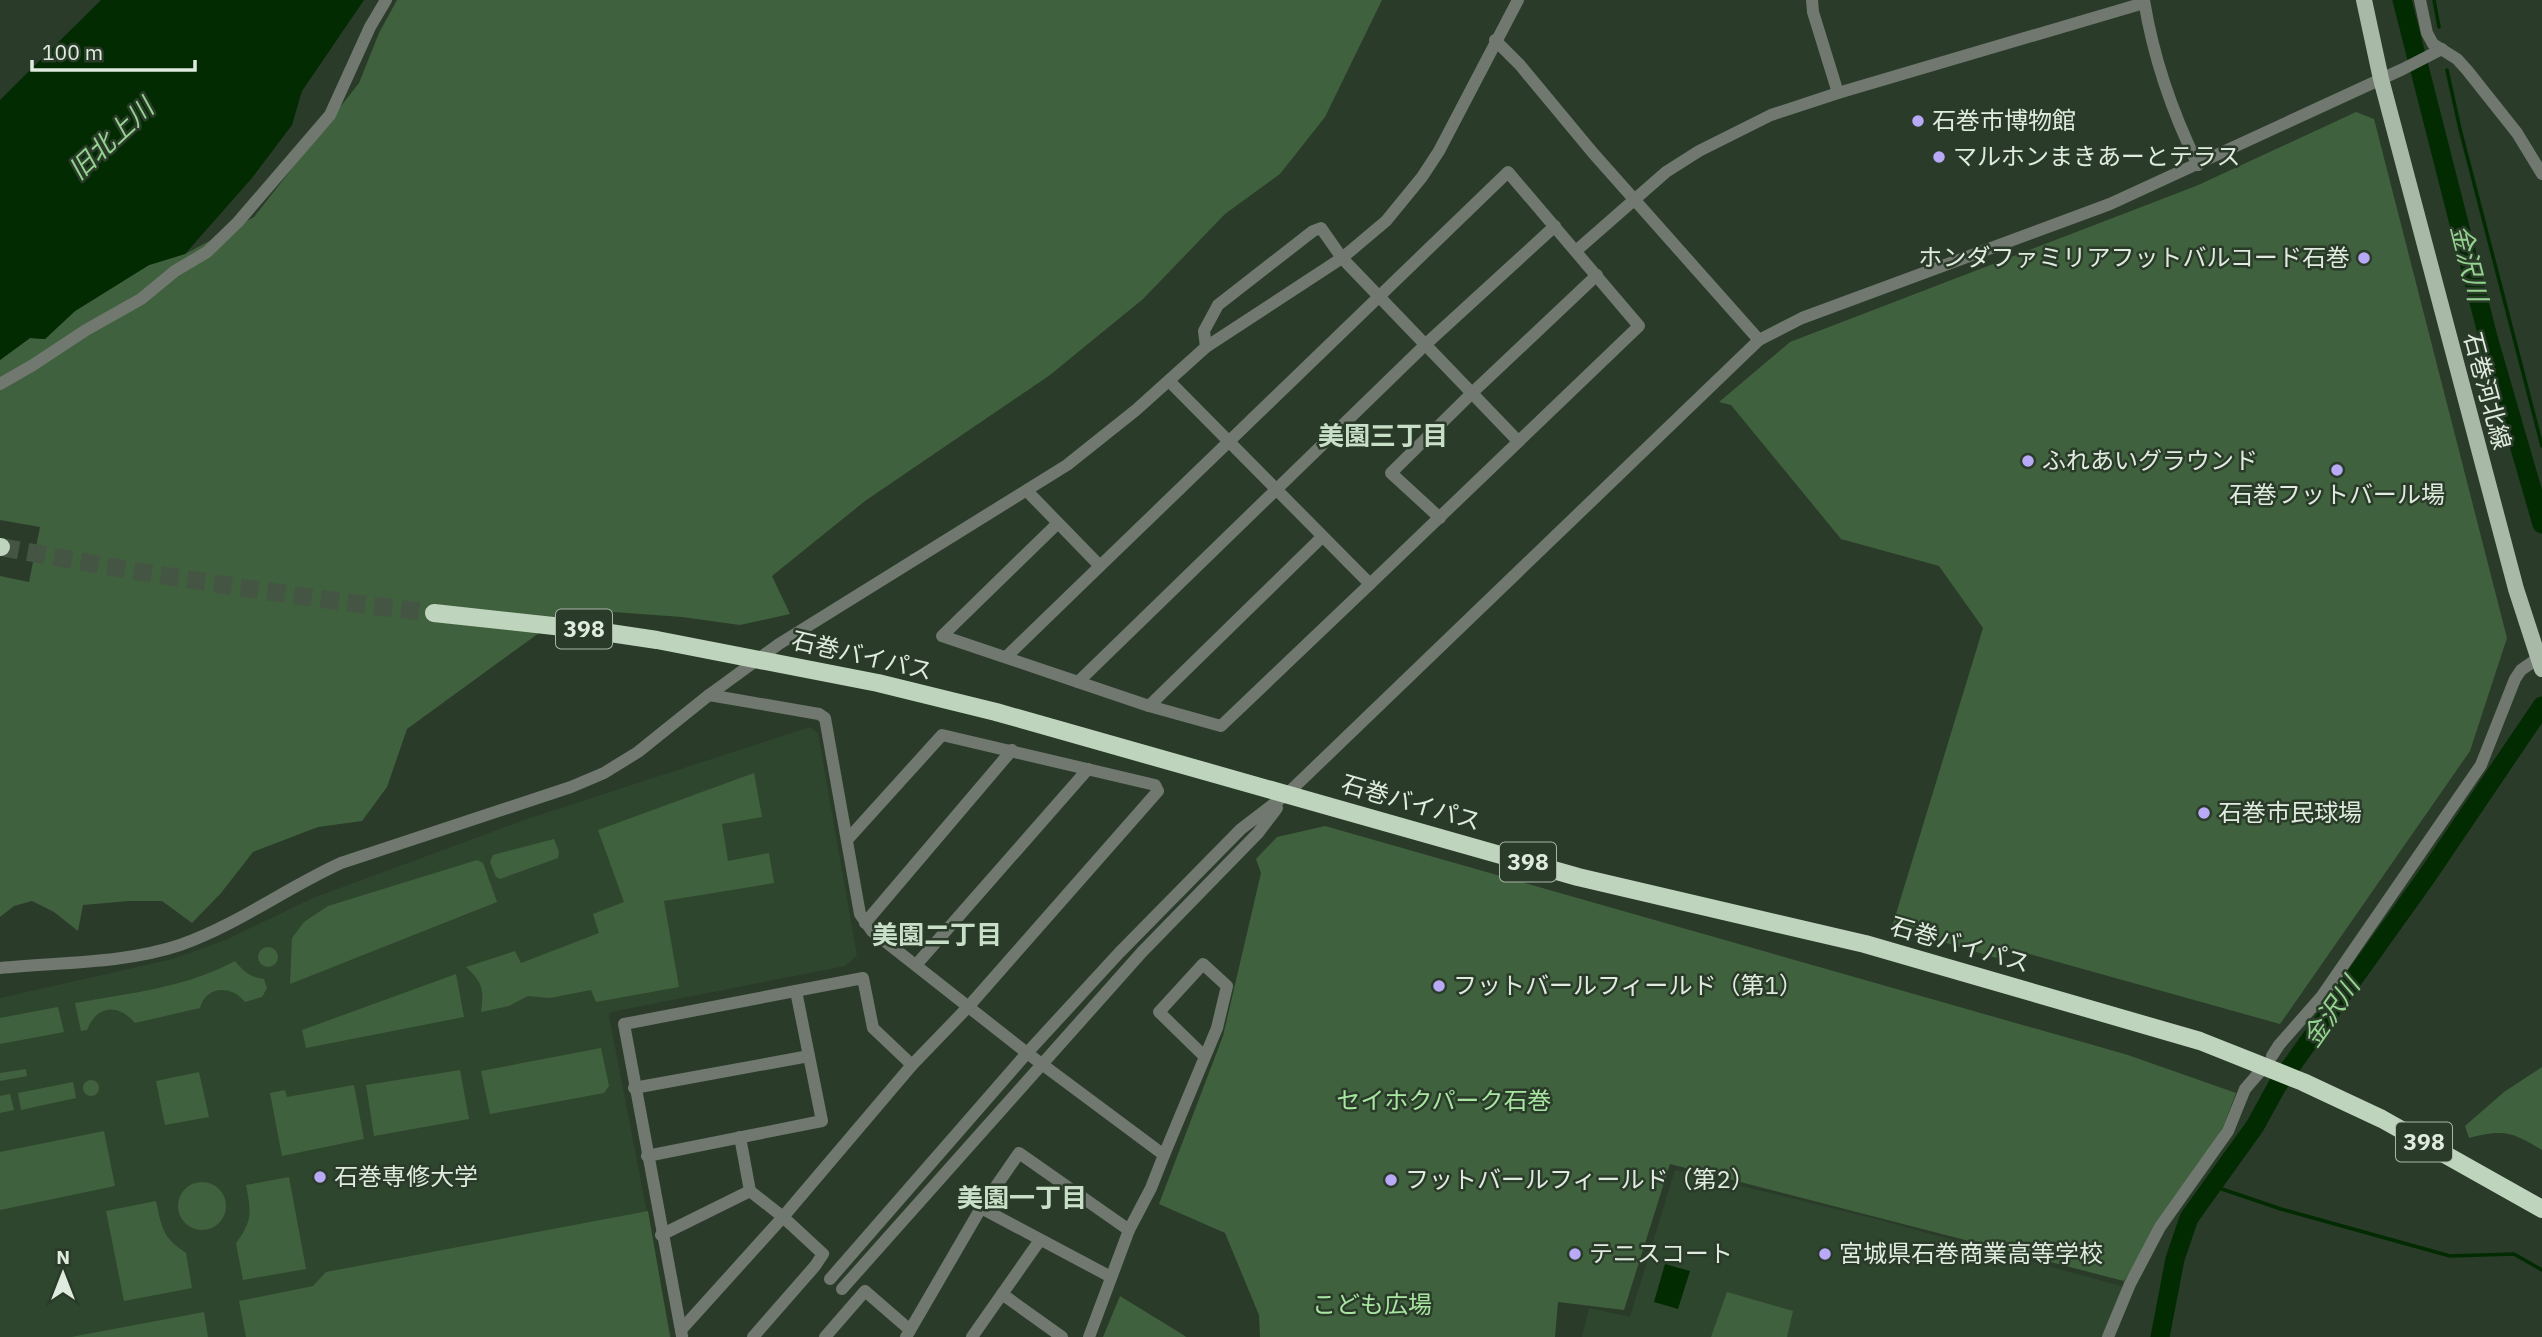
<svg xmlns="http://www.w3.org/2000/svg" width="2542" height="1337" viewBox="0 0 2542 1337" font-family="'IBM Plex Sans','Noto Sans JP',sans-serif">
	<rect width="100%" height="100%" fill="#2a3b29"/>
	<g fill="#2f462e">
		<polygon points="810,727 818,733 857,956 845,966 611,1012 609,1016 671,1337 0,1337 0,998 173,959 225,940 313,898 530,818"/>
		<polygon points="1675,1170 1876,1219 2125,1287 2105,1337 1582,1337 1589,1308 1630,1317"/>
	</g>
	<g fill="#40613d">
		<polygon points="397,0 1382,0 1325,117 1280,174 1225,214 1143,299 1050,375 865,501 772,576 790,614 740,625 682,617 572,609 407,729 387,787 362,821 318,827 253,852 221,893 192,923 162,901 129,901 83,905 78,931 54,912 32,901 14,906 0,917 0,576 29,582 40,527 0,520 0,360 30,338 45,339 75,311 149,265 185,254 254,217 359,83 379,33"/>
		<polygon points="2356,112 2374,119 2507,638 2470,751 2280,1024 2004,947 2000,959 1892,927 1983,628 1939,566 1841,539 1731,405 1719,402 1790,342 2196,186"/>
		<path d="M754 773 762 817 722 824 728 861 769 853 774 883 664 901 679 987 596 1002 591 990 550 998 528 996 509 1006 481 1012C484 989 483 983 466 967L515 951 521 963 599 933 593 914 624 902 598 830Z"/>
		<polygon points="1325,826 2128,1055 2236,1093 2223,1127 2124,1281 1670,1164 1624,1310 1558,1302 1555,1337 1260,1337 1259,1315 1225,1233 1159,1204 1223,1036 1261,873 1256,859 1277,837"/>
		<polygon points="554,839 559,852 558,858 500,879 496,877 490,862 493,855"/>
		<polygon points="477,860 483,863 497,902 290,984 292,938 304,922 328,906"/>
		<circle cx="268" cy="957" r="10"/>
		<path d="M235 961C244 972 250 977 264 979L267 988 262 997 245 1002C232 985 206 985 200 1008L135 1023C118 1003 97 1005 87 1030L81 1031 75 1003C130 993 185 988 235 961Z"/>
		<polygon points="456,974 464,1017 306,1048 302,1030"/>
		<polygon points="58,1007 64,1032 0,1044 0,1018"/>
		<polygon points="601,1048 609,1086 604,1093 490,1114 481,1071"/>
		<path d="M2542 1067V1150C2512 1132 2504 1129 2469 1138L2465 1126 2504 1092Z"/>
		<polygon points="26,1069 27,1076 0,1081 0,1073"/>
		<polygon points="460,1070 469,1119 374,1136 366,1085"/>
		<polygon points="199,1072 209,1117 165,1125 156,1081"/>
		<circle cx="91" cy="1088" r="8"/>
		<polygon points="73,1082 76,1098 21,1110 18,1093"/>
		<polygon points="354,1085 364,1139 282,1156 270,1093 285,1090 287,1097"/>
		<polygon points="10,1094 14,1110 0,1113 0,1096"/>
		<polygon points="104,1131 115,1186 0,1210 0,1152"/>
		<path d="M289 1177 306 1269 243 1280 236 1243C253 1221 251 1211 246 1185Z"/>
		<circle cx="202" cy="1206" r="24"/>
		<path d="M156 1201C162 1228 162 1237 186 1253L192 1288 124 1301 106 1211Z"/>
		<polygon points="648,1211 670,1337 246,1337 239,1301 313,1286 326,1272"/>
		<polygon points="1727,1292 1793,1311 1787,1337 1711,1337"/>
		<polygon points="1120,1296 1185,1336 1186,1337 1103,1337"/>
		<polygon points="204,1312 208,1337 71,1337"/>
	</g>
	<g fill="#022b02">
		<polygon points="101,0 364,0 302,91 292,125 252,178 185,254 149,265 75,311 45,339 30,338 0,360 0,100"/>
		<polygon points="1665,1264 1690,1271 1678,1309 1654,1302"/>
	</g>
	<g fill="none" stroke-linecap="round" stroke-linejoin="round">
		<g stroke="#022b02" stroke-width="3.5">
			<polyline points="2434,0 2439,27"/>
			<polyline points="2447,70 2460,129 2542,446"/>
			<polyline points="2213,1186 2281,1209 2450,1256 2514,1254 2542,1270"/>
		</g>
		<g stroke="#022b02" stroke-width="19">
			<polyline points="2402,0 2489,341 2542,524"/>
			<polyline points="2160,1337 2175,1259 2189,1218 2255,1126 2277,1086 2427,876 2542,706"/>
		</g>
		<path stroke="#455544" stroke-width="18" stroke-dasharray="18 9" stroke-linecap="butt" d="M1 547C145 574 288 596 434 613"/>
		<g stroke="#70786f" stroke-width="12">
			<polyline points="1812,0 1813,12 1838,93"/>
			<path d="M2144 0C2153 56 2173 114 2198 165"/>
			<polyline points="2420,0 2427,33 2433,44 2457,59 2467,70 2517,133 2542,174"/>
			<polyline points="1495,40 1520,65 1593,153 1759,340"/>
			<polyline points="1577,250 1666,172 1699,151 1771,115 1838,93 2144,3"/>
			<polyline points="1206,347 1204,331 1218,305 1313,231 1321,228 1342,258 1518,441"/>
			<polyline points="0,384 33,365 86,330 141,299 175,271 207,252 238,222 330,115 370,27 386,0"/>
			<polyline points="1027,491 1100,566 1508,172 1639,326 1370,584 1169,381"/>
			<polyline points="1440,518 1391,473 1472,393 1597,275"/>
			<polyline points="1057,524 942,636 1078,682 1426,344 1555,226"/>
			<polyline points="1006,657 1100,566"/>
			<polyline points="1078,682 1149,706 1322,537"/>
			<polyline points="709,695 819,714 825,718 860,914 872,931 1027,1053 1164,1155 1151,1188 1129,1230 1089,1337"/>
			<polyline points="1149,706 1221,726 1370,584"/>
			<polyline points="865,923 1012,750"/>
			<polyline points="916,965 1088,769"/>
			<path d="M0 968C59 962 123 964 180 945 237 925 286 888 341 863L571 787 604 773 638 752 709 695 779 644 1067 465 1136 410 1206 347 1342 258 1386 221 1422 177 1439 151 1518 0"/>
			<polyline points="2272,1056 2279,1045 2322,996 2481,765 2515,679 2521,670 2537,659"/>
			<polyline points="634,1088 809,1056"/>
			<polyline points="740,1137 750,1191"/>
			<polyline points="1164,1155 1217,1028 1227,986 1203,964 1159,1012 1204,1056"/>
			<polyline points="647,1156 822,1121 796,991"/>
			<polyline points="981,1208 1111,1277"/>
			<polyline points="661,1235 750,1191 783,1217 823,1254 815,1266 753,1337"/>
			<polyline points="830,1279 1027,1053 1119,953 1241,829 1287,794 1759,340 1802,318 2110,204 2403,69 2442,49"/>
			<polyline points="842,1289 1142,952 1258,833 1277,808"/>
			<polyline points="1002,1294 1062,1337"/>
			<polyline points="681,1330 783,1217 912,1065 969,1006 1158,791 1155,785 942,735 847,840"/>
			<polyline points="682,1336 624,1024 863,978 873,1028 912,1065"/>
			<polyline points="825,1337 865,1291 910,1330"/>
			<polyline points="906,1337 981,1208 1019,1153 1129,1230"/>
			<polyline points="972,1337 1040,1240"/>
			<polyline points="2108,1337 2130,1284 2160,1227 2228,1131 2245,1089 2264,1067"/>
		</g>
		<polyline stroke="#a8baa7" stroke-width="16" points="2364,0 2381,79 2516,589 2542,669"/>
		<g stroke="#bfd4bc" stroke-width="18">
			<polyline points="0,547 1,547"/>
			<polyline points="434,613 590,630 657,640 878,683 996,712 1578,877 1865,944 2200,1041 2303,1082 2382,1119 2542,1209"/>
		</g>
	</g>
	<g fill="#b9aaf7" stroke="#2a3b29" stroke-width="2.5">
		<circle cx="1918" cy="121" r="7"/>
		<circle cx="1939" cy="157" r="7"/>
		<circle cx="2364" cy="258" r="7"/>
		<circle cx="2028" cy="461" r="7"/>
		<circle cx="2337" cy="470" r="7"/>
		<circle cx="2204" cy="813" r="7"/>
		<circle cx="1439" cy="986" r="7"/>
		<circle cx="320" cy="1177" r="7"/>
		<circle cx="1391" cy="1180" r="7"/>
		<circle cx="1575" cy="1254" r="7"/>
		<circle cx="1825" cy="1254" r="7"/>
	</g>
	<g text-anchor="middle" stroke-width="5" stroke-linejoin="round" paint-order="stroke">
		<g fill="#2a3b29" stroke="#a9b6a8" stroke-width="2">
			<rect x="556" y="609.5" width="56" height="39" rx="5"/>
			<rect x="1500" y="842.5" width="56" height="39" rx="5"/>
			<rect x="2396" y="1122.5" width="56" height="39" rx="5"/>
		</g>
		<g font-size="23" font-weight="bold" fill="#e0ebdf">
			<text x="584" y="637">398</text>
			<text x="1528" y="870">398</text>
			<text x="2424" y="1150">398</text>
		</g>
		<g font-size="24" fill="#e0ebdf" stroke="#2a3b29" text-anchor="start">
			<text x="1932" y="129">石巻市博物館</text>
			<text x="1953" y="165">マルホンまきあーとテラス</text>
			<text x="2350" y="266" text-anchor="end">ホンダファミリアフットバルコード石巻</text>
			<text x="2042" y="469">ふれあいグラウンド</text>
			<text x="2337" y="503" text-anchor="middle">石巻フットバール場</text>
			<text x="2218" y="821">石巻市民球場</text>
			<text x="1453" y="994">フットバールフィールド（第1）</text>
			<text x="334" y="1185">石巻専修大学</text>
			<text x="1405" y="1188">フットバールフィールド（第2）</text>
			<text x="1589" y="1262">テニスコート</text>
			<text x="1839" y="1262">宮城県石巻商業高等学校</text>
		</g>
		<g font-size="24" fill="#e0ebdf" stroke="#2a3b29">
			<text transform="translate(2487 391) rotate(75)" y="8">石巻河北線</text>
			<text transform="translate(862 656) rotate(13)" y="8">石巻バイパス</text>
			<text transform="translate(1411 803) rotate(16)" y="8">石巻バイパス</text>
			<text transform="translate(1960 945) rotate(16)" y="8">石巻バイパス</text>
		</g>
		<g font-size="24" fill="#a8e6a2" stroke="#2a3b29">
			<text x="1444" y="1109">セイホクパーク石巻</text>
			<text x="1372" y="1313">こども広場</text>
		</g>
		<g font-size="26" font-style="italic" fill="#94d28f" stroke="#2a3b29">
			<text transform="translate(111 139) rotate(-43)" y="9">旧北上川</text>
			<text transform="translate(2469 263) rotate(76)" y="9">金沢川</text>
			<text transform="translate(2331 1012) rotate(-55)" y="9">金沢川</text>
		</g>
		<g font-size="26" font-weight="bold" fill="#cadfc8" stroke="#2a3b29">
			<text x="1383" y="445">美園三丁目</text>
			<text x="937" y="944">美園二丁目</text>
			<text x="1022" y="1207">美園一丁目</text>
		</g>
	</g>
	<g transform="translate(63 1274)" stroke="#2a3b29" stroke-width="5" paint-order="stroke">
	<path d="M0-5L12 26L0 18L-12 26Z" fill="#e0ebdf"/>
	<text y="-10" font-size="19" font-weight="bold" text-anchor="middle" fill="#e0ebdf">N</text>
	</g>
	<path d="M32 60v10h163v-10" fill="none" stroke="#e0ebdf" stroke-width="3.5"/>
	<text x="42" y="60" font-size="21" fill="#e0ebdf" stroke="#2a3b29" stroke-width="5" paint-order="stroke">100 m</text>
</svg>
